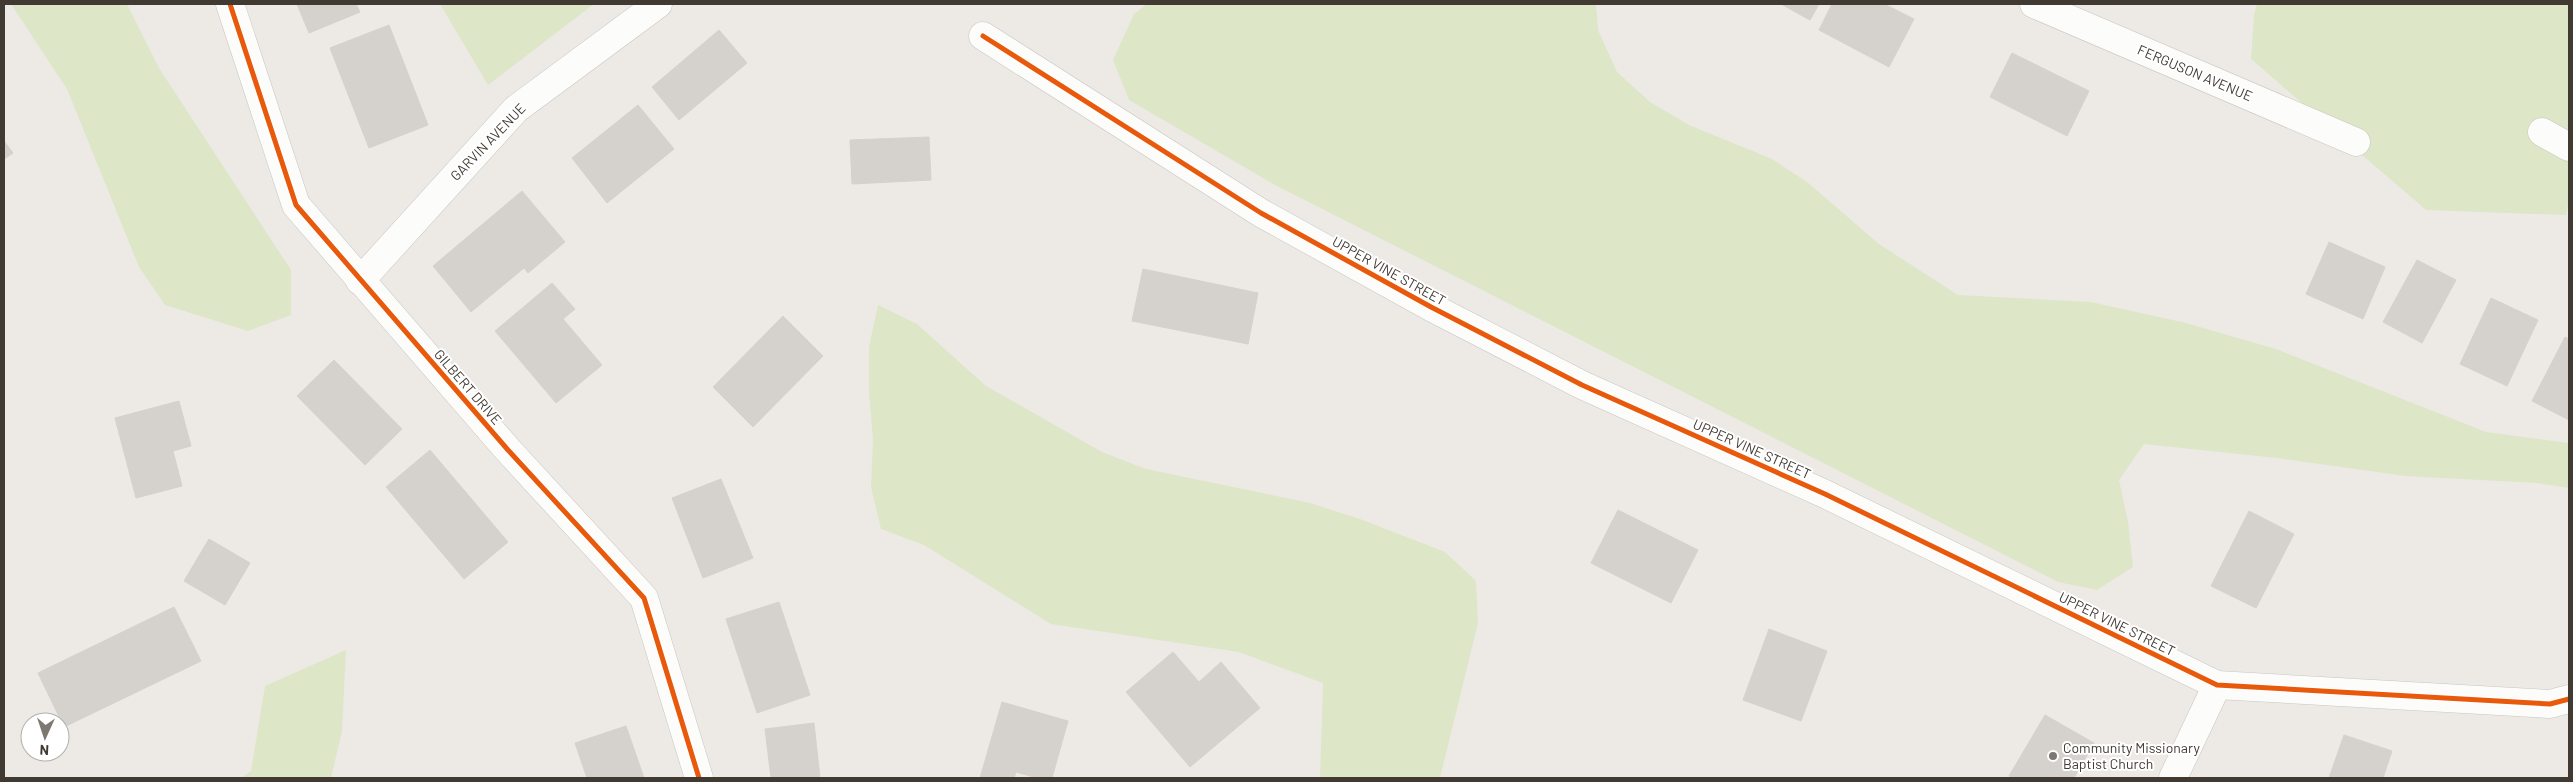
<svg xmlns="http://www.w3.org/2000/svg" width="2573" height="782" viewBox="0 0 2573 782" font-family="Barlow,sans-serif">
	<rect width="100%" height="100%" fill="#edeae6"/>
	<g fill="#dde6c7">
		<polygon points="11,4 127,4 159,68 291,270 291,315 248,331 165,305 139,267 67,89"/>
		<polygon points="440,4 594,4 488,85"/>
		<polygon points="1147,4 1596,4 1598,30 1617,72 1650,102 1689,125 1772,159 1807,182 1879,244 1958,295 2091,302 2186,323 2276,349 2486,432 2569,443 2569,488 2537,483 2405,476 2277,458 2144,444 2119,480 2128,522 2133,567 2097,590 2058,582 1275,185 1129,100 1113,60 1134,14"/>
		<polygon points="2257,4 2569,4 2569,199 2566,215 2426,210 2251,59 2254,15"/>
		<polygon points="878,305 917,324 986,386 1102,452 1146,469 1310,503 1360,519 1445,552 1476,581 1478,623 1440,778 1320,778 1323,683 1239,652 1051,624 924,545 881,529 871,487 873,440 869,391 869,347"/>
		<polygon points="346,650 342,731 331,778 241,778 251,771 265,686"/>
	</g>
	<g fill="#d5d1cd" stroke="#d5d1cc">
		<polygon points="297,4 356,4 360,12 309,33"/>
		<polygon points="1781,4 1819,4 1810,20"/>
		<polygon points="1832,4 1884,4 1914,19 1889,67 1819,30"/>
		<polygon points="389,25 428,125 369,148 330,48"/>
		<polygon points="719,30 747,63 679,120 652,87"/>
		<polygon points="2012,53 2089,91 2067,136 1990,97"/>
		<polygon points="638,105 674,149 607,203 572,158"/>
		<polygon points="929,137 931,180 852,184 850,140"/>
		<polygon points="4,141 13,153 4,159"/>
		<polygon points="522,191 565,242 528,273 524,268 471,312 433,266"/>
		<polygon points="2329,242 2385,267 2363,319 2306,294"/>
		<polygon points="2417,260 2456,280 2422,343 2383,322"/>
		<polygon points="1143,269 1258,293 1248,344 1132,321"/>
		<polygon points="552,283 575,309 563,319 602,365 556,403 495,331"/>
		<polygon points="2491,298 2538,320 2507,386 2460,364"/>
		<polygon points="783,316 823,356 753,427 713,387"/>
		<polygon points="2565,337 2569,339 2569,420 2532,401"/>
		<polygon points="334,360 402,429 365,465 297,396"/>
		<polygon points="179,401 191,446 173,451 182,486 136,498 115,418"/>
		<polygon points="430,450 508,542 464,579 386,487"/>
		<polygon points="721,479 753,558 703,578 672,498"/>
		<polygon points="1618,510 1698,550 1671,603 1591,563"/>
		<polygon points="2249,511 2294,534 2256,608 2211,586"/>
		<polygon points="209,539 250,563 225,605 184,581"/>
		<polygon points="779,602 810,695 757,713 726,619"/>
		<polygon points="174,607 201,661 64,727 38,673"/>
		<polygon points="1769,629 1827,651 1801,721 1743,700"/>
		<polygon points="1173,652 1199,682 1221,662 1260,708 1190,767 1126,692"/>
		<polygon points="1002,702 1068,721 1052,778 1037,778 1016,772 1014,778 980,778"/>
		<polygon points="2045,715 2094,743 2074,778 2013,778 2009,776"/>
		<polygon points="814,723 820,778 771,778 765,729"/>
		<polygon points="626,726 644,778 587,778 575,743"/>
		<polygon points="2344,735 2392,751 2383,778 2329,778"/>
	</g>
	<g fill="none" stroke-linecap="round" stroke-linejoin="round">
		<defs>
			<g id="minor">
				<polyline points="230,4 296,205 508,450 644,598 699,778"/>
				<polyline points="2034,4 2356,142"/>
				<polyline points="983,36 1261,213 1431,307 1582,385 1825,494 2217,685 2550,704 2569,699"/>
				<polyline points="2542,132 2569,147"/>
				<polyline points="360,281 516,109 658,4"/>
				<polyline points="2173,778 2217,685"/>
			</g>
		</defs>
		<use href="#minor" stroke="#c9c6c2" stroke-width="29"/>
		<use href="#minor" stroke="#fcfcfb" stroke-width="28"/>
		<defs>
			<g id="cycleway">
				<polyline points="230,4 296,205 508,450 644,598 699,778"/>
				<polyline points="983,36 1261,213 1431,307 1582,385 1825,494 2217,685 2550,704 2569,699"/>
			</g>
		</defs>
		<use href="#cycleway" stroke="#fff" stroke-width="8"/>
		<use href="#cycleway" stroke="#e8590c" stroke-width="5"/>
	</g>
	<circle fill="#7d7872" stroke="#fff" stroke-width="2" cx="2053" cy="756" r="5"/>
	<g text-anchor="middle" stroke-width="4" stroke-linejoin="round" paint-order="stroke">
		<g font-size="14" fill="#413a33" stroke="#fff">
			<text transform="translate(2195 73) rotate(23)" y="5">FERGUSON AVENUE</text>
			<text transform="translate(488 142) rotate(-46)" y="5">GARVIN AVENUE</text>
			<text transform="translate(1389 271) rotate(29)" y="5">UPPER VINE STREET</text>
			<text transform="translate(468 387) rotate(49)" y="5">GILBERT DRIVE</text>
			<text transform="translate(1752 449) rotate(24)" y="5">UPPER VINE STREET</text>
			<text transform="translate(2117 624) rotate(26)" y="5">UPPER VINE STREET</text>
		</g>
		<g font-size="14" fill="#413a33" stroke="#fff" text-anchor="start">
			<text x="2063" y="753">Community Missionary<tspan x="2063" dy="16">Baptist Church</tspan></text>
		</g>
	</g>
	<rect width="2573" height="782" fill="none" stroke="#413a33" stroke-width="10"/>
	<g transform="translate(45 737) rotate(183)"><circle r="24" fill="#ffffff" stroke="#b3b0ad"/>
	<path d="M0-4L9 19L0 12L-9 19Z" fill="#7d7872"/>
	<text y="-8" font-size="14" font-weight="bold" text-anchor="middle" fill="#413a33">N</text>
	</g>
</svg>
